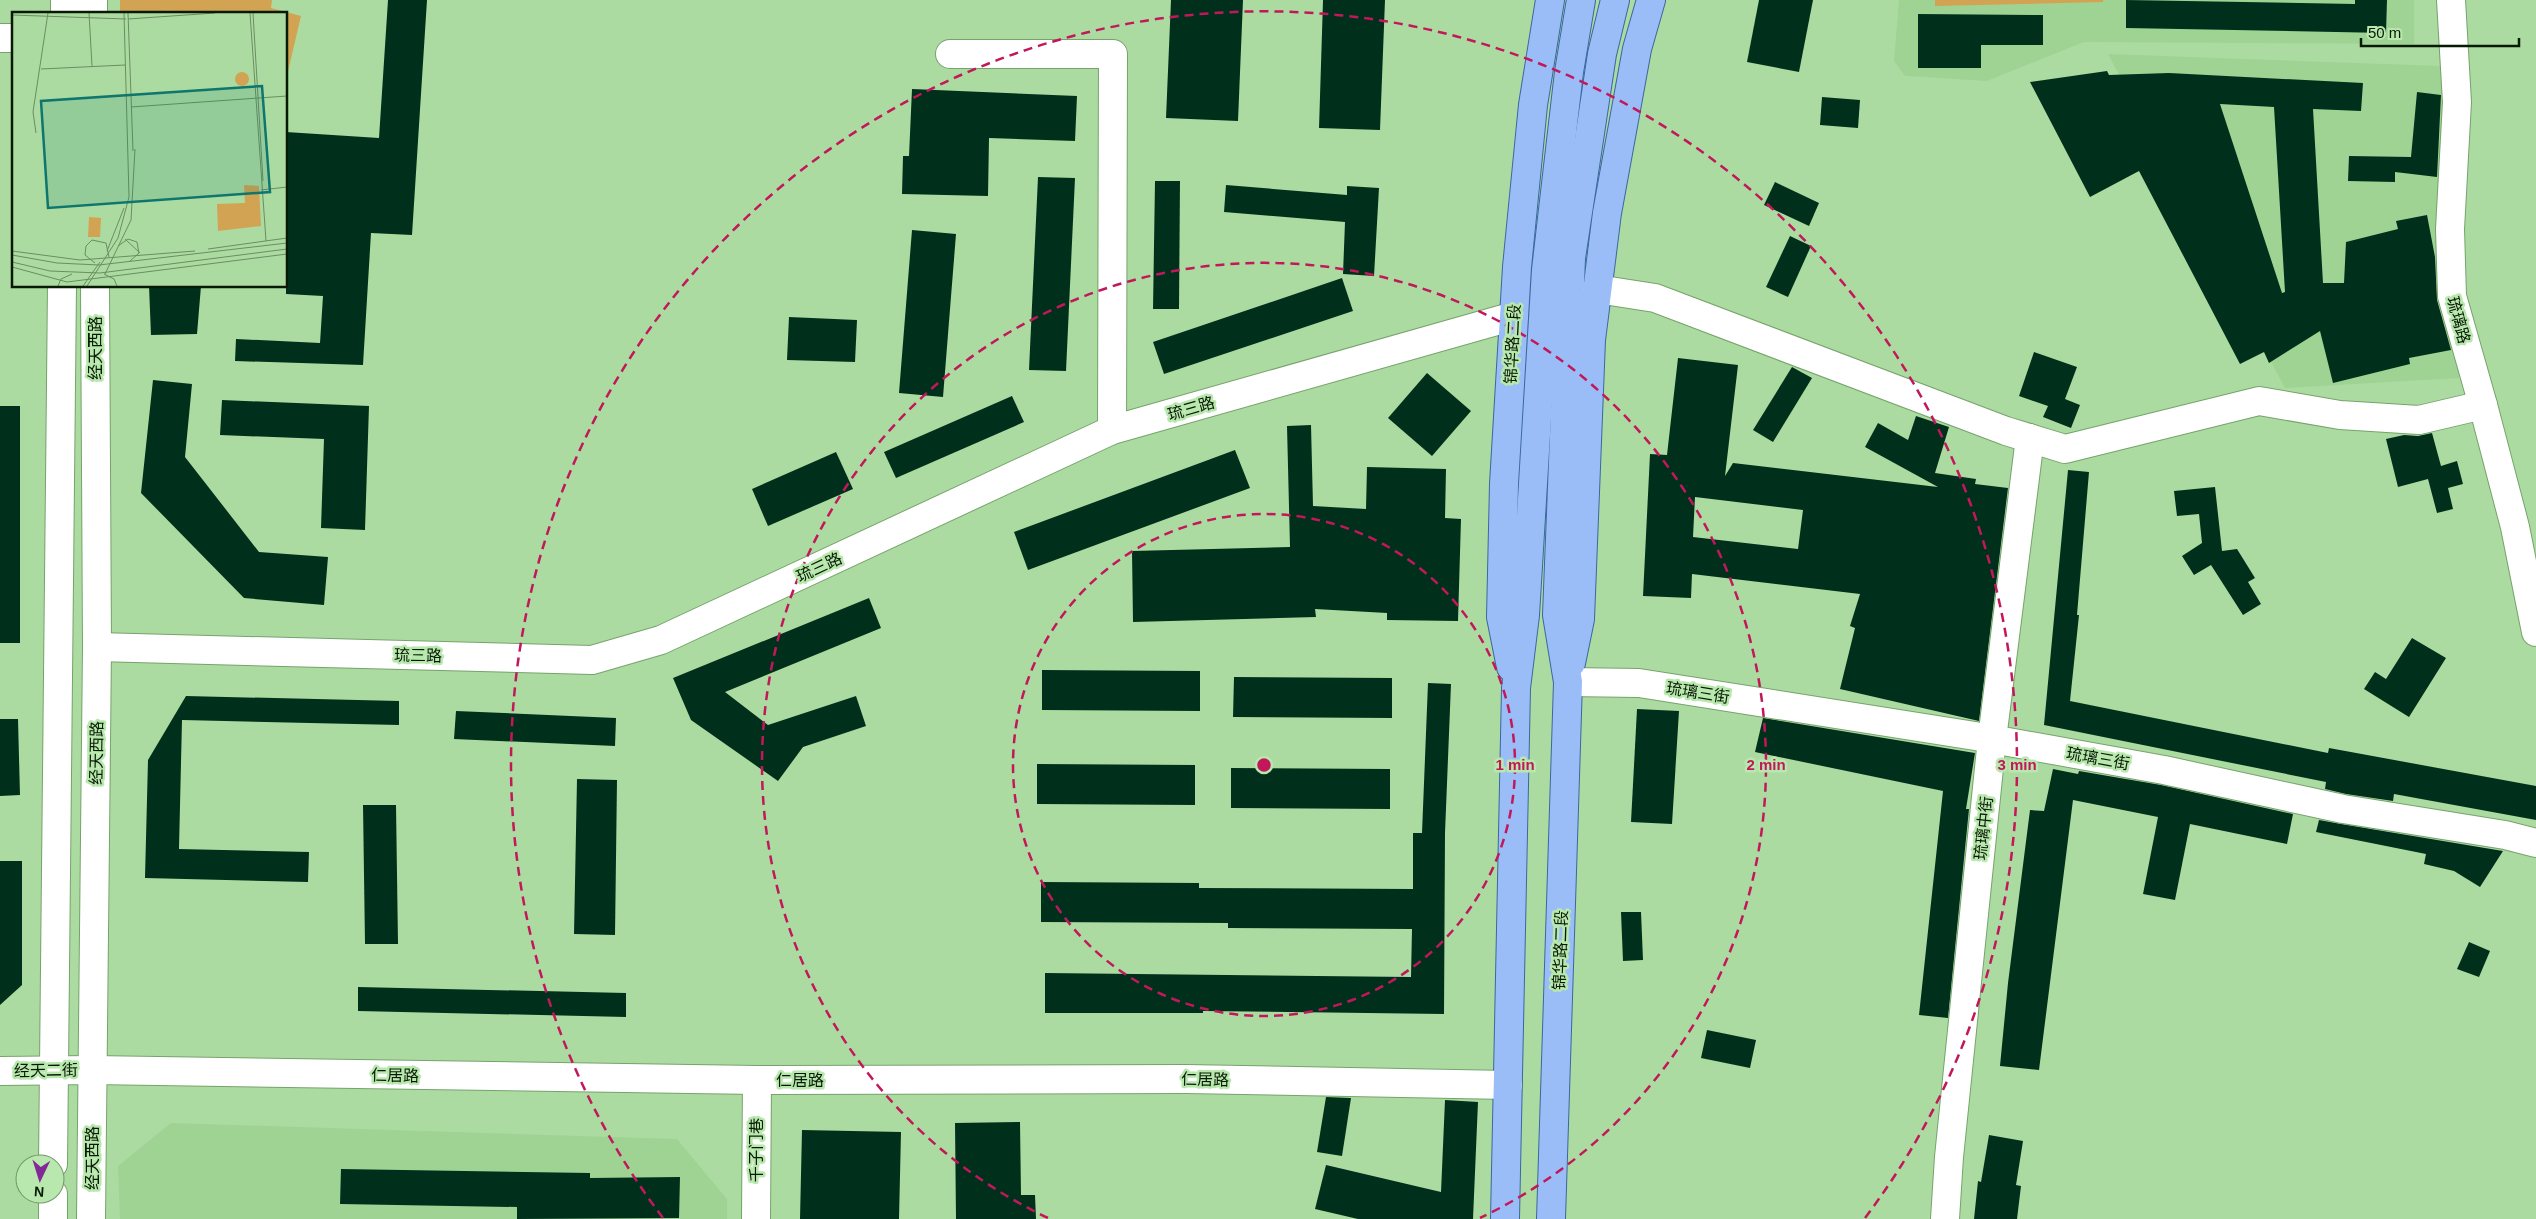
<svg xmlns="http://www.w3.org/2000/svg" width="2536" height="1219" viewBox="0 0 2536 1219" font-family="Arial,'Noto Sans SC',sans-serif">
	<rect width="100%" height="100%" fill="#acdba1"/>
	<g fill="#9fd393">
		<polygon points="1899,0 2414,0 2414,44 2084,42 1987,81 1905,76 1894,61"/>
		<polygon points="2108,54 2441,66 2449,81 2444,202 2459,378 2285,388"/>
		<polygon points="171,1123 677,1139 727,1199 727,1219 120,1219 118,1166"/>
	</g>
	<g fill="#d1a353">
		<polygon points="120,0 272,0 271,8 301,16 286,80 286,14 120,14"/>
		<polygon points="1935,0 2103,0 2103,2 1935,6"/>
	</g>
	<g fill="#00301b" fill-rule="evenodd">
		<polygon points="388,0 427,0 412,235 371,233 363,365 235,361 236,339 320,343 323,296 286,294 286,132 379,138"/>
		<polygon points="1171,0 1243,0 1238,121 1166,118"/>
		<polygon points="1323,0 1385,0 1380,130 1319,128"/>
		<polygon points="1759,0 1813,0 1799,72 1747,62"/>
		<polygon points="2126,0 2355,4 2355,0 2387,0 2386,33 2126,28"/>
		<polygon points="1918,14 2043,15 2043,45 1981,45 1981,68 1918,68"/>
		<path d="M2107 71 2109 75 2169 73 2363 83 2361 111 2313 109 2323 283H2344L2346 242 2398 229 2396 221 2427 215 2435 257 2437 300 2451 350 2409 358 2410 364 2333 383 2320 331 2269 363 2264 352 2240 364 2139 171 2090 197 2030 82ZM2220 104 2274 107 2285 292 2282 293Z"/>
		<polygon points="912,89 1077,96 1075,141 989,138 988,196 902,194 903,156 909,156"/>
		<polygon points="2417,92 2441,95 2437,177 2395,172 2395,182 2348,181 2349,156 2411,157"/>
		<polygon points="1822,97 1860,100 1858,128 1820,125"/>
		<polygon points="1038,177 1075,178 1066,371 1029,370"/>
		<polygon points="1155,181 1180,181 1179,309 1153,309"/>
		<polygon points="1775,182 1819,203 1809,226 1764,205"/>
		<polygon points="1226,185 1347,195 1347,186 1379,188 1374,276 1343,274 1345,222 1224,212"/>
		<polygon points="912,230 956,234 943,397 899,393"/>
		<polygon points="1790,236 1811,246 1788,297 1766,287"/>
		<polygon points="1342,278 1353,311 1164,374 1153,342"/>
		<polygon points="149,286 201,286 197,334 151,335"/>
		<polygon points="789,317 857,320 855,362 787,360"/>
		<polygon points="2034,352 2077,367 2065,399 2080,405 2071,428 2043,417 2048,406 2019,396"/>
		<path d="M1678 358 1738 365 1725 476 1733 463 1938 487 1865 447 1878 423 1908 440 1916 416 1949 427 1935 473 1976 479 1975 484 2008 488 1979 721 1840 689 1855 628 1850 626 1860 594 1692 574 1691 598 1643 596 1650 454 1667 455ZM1695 497 1803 510 1798 549 1693 537Z"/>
		<polygon points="1792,367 1812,378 1773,442 1753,430"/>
		<polygon points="1427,373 1471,411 1432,456 1388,418"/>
		<polygon points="153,380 192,384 185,457 259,552 328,557 324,605 244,598 141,493"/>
		<polygon points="1012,396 1024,422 896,478 884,452"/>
		<polygon points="222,400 369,406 365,530 321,528 324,439 220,435"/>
		<rect x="0" y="406" width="20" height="237"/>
		<polygon points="1311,425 1313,506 1366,509 1367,467 1446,469 1445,518 1461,519 1458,621 1387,620 1387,613 1315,609 1316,617 1133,622 1132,551 1290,547 1287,426"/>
		<polygon points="2432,433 2441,466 2457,461 2463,484 2448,488 2453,509 2437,513 2428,479 2398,487 2386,439 2404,435 2418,436"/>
		<polygon points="1235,450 1250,488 1028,570 1014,532"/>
		<polygon points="836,452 853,489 768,526 752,489"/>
		<polygon points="2068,470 2089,472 2077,615 2079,615 2070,701 2328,753 2329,748 2536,786 2536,820 2394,794 2393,801 2346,794 2325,789 2326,782 2044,725"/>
		<polygon points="2215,487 2222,551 2237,549 2255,578 2248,582 2261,604 2243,615 2211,565 2194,575 2182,556 2202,543 2199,514 2177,516 2174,491"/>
		<polygon points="869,598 881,628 725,692 768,725 856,696 866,726 803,747 778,781 691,720 673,678"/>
		<polygon points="2412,638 2446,658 2409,717 2364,689 2375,672 2386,679"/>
		<polygon points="1042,670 1200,671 1200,711 1042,710"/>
		<polygon points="1234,677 1392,678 1392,718 1233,717"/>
		<polygon points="1428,683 1451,684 1445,833 1444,1014 1203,1011 1203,1013 1045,1013 1045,973 1411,977 1412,929 1228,928 1228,923 1041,922 1041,882 1199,883 1199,888 1413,889 1413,833 1422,833"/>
		<polygon points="186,696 399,701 399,725 182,720 179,849 309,852 308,882 145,878 148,760"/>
		<polygon points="1637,709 1679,711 1672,824 1631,822"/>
		<polygon points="456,711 616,718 615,746 454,739"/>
		<polygon points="1763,718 1975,753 1966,809 1969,809 1948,1018 1919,1015 1943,791 1755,752"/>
		<polygon points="0,719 18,719 20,795 0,796"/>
		<polygon points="1037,764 1195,765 1195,805 1037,804"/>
		<polygon points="1231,768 1390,769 1390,809 1231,808"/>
		<polygon points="2053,769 2078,774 2079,771 2161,785 2293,814 2287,844 2190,824 2175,900 2143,894 2158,817 2073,800 2039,1070 2000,1066 2008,983 2030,810 2044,811"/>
		<polygon points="577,779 617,780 615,935 574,934"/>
		<polygon points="363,805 396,805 398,944 365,944"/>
		<polygon points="2319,820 2341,824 2503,851 2480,887 2454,871 2424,864 2426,854 2316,832"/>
		<polygon points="0,861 22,861 22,985 0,1005"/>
		<polygon points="1621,912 1641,912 1643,960 1623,961"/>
		<polygon points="2469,942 2490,951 2479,977 2457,969"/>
		<polygon points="358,987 626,993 626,1017 358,1011"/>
		<polygon points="1707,1030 1756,1040 1750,1068 1701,1058"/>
		<polygon points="1326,1097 1351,1098 1342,1156 1317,1152"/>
		<polygon points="1445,1100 1478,1102 1473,1219 1358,1219 1315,1209 1326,1165 1441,1192"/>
		<polygon points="1020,1122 1021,1195 1035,1195 1036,1219 956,1219 955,1123"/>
		<polygon points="802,1130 901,1132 899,1219 800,1219"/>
		<polygon points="1989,1135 2023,1141 2016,1185 2021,1186 2017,1219 1974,1219 1978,1181 1981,1182"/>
		<polygon points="341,1169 590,1173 590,1178 680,1177 679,1218 517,1219 517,1207 340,1204"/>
	</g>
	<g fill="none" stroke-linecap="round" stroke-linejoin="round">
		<defs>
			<g id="minor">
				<polyline points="65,0 65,14"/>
				<polyline points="93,0 93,14"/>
				<polyline points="2451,0 2457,102 2450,229 2452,296 2483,405 2515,527 2536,632"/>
				<polyline points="0,38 14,38"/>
				<polyline points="950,54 1113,54 1112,430"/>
				<polyline points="1597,289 1655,298 2006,431 2065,449 2259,401 2340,415 2419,420 2483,405"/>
				<polyline points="97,647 592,660 661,640 1112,430 1514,316"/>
				<polyline points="1568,682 1639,683 1975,736 2164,770 2343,809 2505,835 2536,843"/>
				<polyline points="0,1071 92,1070 757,1080 1185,1079 1508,1085"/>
				<polyline points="53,1164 62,286"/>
				<polyline points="53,1219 53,1194"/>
				<polyline points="91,1219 97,647 95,286"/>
				<polyline points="756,1219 757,1080"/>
				<polyline points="1945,1219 1949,1157 1992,739 2030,438"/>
			</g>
			<g id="major">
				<polyline points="1571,663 1580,619 1591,340 1607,213 1637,49 1651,0"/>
				<polyline points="1511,667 1501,617 1504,484 1517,267 1533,105 1550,0"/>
				<polyline points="1505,1219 1516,688 1525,615 1546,270 1569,72 1581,0"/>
				<polyline points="1551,1219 1568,682 1557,615 1571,258 1602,54 1615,0"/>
			</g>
		</defs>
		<use href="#minor" stroke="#76a36c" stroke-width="30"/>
		<use href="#major" stroke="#3b679e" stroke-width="30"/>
		<use href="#minor" stroke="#fff" stroke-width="28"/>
		<use href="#major" stroke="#9abdf7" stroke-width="28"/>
	</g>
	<g fill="none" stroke="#c2185b" stroke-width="2.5" stroke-dasharray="9 6">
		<circle cx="1264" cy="765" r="251"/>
		<path d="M1048 1218A502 502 0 1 1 1480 1218"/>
		<path d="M663 1218A753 753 0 1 1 1865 1218"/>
	</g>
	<g text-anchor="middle" stroke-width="5" stroke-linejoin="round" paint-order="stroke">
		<g font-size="16" fill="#081904" stroke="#b8e8ad">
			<text transform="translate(2459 320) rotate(75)" y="6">琉璃路</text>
			<text transform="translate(1512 344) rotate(-87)" y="6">锦华路二段</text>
			<text transform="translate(95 348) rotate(-90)" y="6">经天西路</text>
			<text transform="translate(1191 408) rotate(-16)" y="6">琉三路</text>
			<text transform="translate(819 567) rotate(-25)" y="6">琉三路</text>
			<text transform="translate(418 655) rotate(1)" y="6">琉三路</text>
			<text transform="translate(1698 692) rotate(9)" y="6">琉璃三街</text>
			<text transform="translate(96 753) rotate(-89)" y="6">经天西路</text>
			<text transform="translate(2098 758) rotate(10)" y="6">琉璃三街</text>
			<text transform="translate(1983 828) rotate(-84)" y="6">琉璃中街</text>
			<text transform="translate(1560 950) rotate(-88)" y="6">锦华路二段</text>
			<text transform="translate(46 1070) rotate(-1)" y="6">经天二街</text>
			<text transform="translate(395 1075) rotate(1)" y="6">仁居路</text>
			<text transform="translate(1205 1079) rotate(1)" y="6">仁居路</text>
			<text x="800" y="1086">仁居路</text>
			<text transform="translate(756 1150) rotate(-90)" y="6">千子门巷</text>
			<text transform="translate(92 1158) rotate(-90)" y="6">经天西路</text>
		</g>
	</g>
	<g transform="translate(12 12)">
		<rect width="275" height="275" fill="#acdba1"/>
		<path d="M223 67a7 7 0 1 1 14 0a7 7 0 1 1-14 0ZM232 173 247 174 249 214 206 219 205 192 233 191ZM77 205 89 206 88 225H76Z" fill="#d1a353"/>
		<path fill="none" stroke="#6a8d62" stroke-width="1" d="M77 1 80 54M116 1 121 139M238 1 254 229M241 1 251 169M0 3 114 7M116 7 203 1M29 57 113 53M119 95 275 84M24 121 21 100 36 1M249 178 275 175M113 227 128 241M106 234 116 227 125 230 127 241 118 249M196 237 275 226M0 239 68 248 183 239M95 239 112 196M0 243 45 251 87 253 275 231M0 250 38 259 88 261 275 237M83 251 73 243 74 234 80 228 94 231 97 245M0 255 55 270 275 242M92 262 102 267 105 274M93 262 119 208 123 137M46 274 49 267 60 262M71 274 88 250M75 274 106 226 117 185 112 1"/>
		<path fill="#0f766e" fill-opacity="0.15" stroke="#0f766e" stroke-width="2.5" d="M250 74 258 180 36 196 29 89Z"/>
		<rect width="275" height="275" fill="none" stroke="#081904" stroke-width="2.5"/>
	</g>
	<circle cx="1264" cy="765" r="8" fill="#c2185b" stroke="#b8e8ad" stroke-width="2.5"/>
	<g font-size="15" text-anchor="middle" font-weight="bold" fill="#c2185b" stroke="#b8e8ad" stroke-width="5" stroke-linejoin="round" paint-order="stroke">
		<text x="1515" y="770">1 min</text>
		<text x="1766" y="770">2 min</text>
		<text x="2017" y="770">3 min</text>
	</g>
	<g transform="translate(40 1179) rotate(184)"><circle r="24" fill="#b8e8ad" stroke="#729569"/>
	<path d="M0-4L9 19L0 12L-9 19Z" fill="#822996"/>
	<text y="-8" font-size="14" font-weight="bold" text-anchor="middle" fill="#081904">N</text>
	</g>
	<path d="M2361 38v8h158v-8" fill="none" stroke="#081904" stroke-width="2.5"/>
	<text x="2368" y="38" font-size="15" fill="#081904" stroke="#b8e8ad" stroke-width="4" paint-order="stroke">50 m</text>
</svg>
